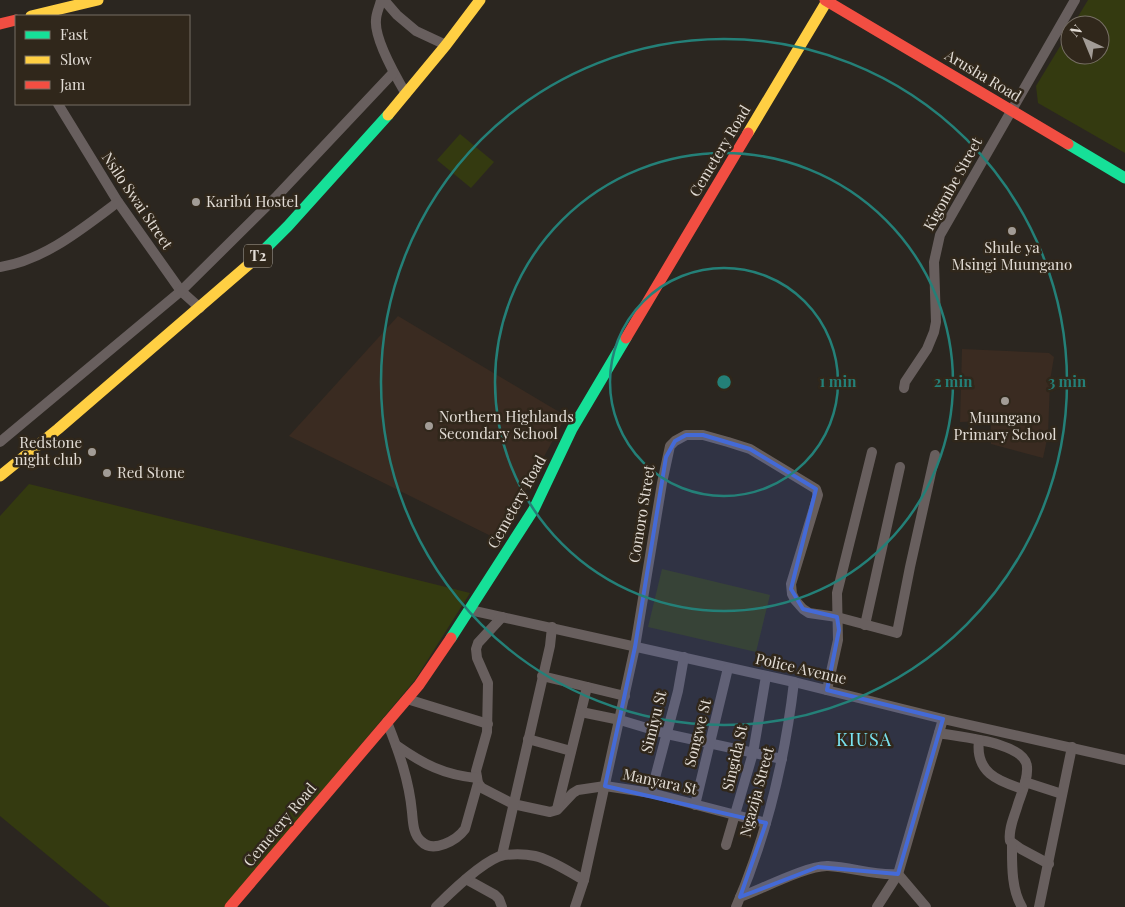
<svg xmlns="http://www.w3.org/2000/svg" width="1125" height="907" viewBox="0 0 1125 907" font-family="'Playfair Display',serif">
	<rect width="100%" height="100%" fill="#2b2620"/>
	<g fill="#3a2b21">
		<polygon points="398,316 566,416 499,540 289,436"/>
		<polygon points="962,349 1049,353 1054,357 1050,381 1048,435 1043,458 991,444 991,421 960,422"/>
	</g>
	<g fill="#343a10">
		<polygon points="1088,0 1125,0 1125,153 1038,103 1036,86 1070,30 1070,55 1100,55 1100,25 1073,25"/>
		<polygon points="460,134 494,162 471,188 437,160"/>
		<polygon points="29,484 470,593 415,680 225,907 110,907 0,816 0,516"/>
		<polygon points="662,569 770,595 756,652 648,627"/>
	</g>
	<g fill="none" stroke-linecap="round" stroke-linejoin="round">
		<g stroke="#685f5e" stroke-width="10">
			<path d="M381 0C380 6 376 13 376 20 374 39 396 77 406 94"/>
			<polyline points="384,0 397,15 416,31 446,45"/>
			<polyline points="58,104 118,202 181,291 200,308"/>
			<path d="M0 267C45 260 83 228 118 202"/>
			<polyline points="904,388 905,382 927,349 934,332 936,322 934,262 940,235 1075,0"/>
			<polyline points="0,442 181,291 277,196 393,73"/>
			<polyline points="470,610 794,682 943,719 1125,760"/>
			<polyline points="502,617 478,643 476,649 477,658 488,683 487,732 476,771 478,783 482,788 513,804 550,812 557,810 573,793 578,790 605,786 651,793 766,823"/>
			<polyline points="865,625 900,467"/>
			<polyline points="542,676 625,696"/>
			<polyline points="827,690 838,640 837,593 872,452"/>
			<polyline points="407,699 488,724"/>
			<polyline points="581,712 620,720 667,734 782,759"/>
			<path d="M387 722C399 752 409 780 412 812 413 822 413 834 421 841 433 854 457 840 465 829L478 783"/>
			<path d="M939 733C958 737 1026 742 1027 767 1028 779 1022 792 1018 804 1015 815 1008 829 1010 841L1021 849 1049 864"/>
			<polyline points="528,739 571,751"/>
			<path d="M979 740C975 772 997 781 1023 789"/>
			<path d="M396 745C423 764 444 775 477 778"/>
			<polyline points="1025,782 1062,794"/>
			<polyline points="651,793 678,691 684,657"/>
			<polyline points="695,805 728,668"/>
			<polyline points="557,809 587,687"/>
			<path d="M1012 843C1012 863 1011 889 1022 907"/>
			<polyline points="726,845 753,753 766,676"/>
			<polyline points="502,855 550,646 552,627"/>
			<polyline points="466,879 495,895 499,899 502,907"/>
			<path d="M740 897C762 889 808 865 828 866 852 867 874 876 898 874L926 907"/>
			<path d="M436 907C450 893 485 859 504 855 514 854 526 854 535 856 552 860 569 872 584 880"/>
			<polyline points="575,907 584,880 635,647 662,483 670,446 675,441 686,435 703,435 728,442 750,449 816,489 818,495 791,584 792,594 795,600 803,609 809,613 837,617 897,633 910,567 935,455"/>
			<path d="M736 907C767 835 785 759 794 682"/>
			<polyline points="877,907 898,874 943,719"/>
			<polyline points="1039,907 1072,747"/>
		</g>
		<g stroke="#16e098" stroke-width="11">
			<polyline points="1068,144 1125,178"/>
			<polyline points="254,260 288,226 388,115"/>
			<polyline points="451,638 534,509 572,429 626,338"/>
		</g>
		<g stroke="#ffcf43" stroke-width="11">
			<polyline points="31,16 98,0"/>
			<polyline points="388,115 446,45 480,0"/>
			<polyline points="748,133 827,1"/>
			<polyline points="0,476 58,429 254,260"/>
		</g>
		<g stroke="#f24e42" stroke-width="11">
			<polyline points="825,0 1068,144"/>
			<polyline points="0,24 16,20"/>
			<polyline points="626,338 748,133"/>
			<polyline points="230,907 419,685 451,638"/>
		</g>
	</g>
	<path fill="#446ad7" fill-opacity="0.2" stroke="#446ad7" stroke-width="4" stroke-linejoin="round" d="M686 435H703L750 449 816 489 791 589 803 609 837 617 839 630 827 690 943 719 898 874 818 867 740 897 766 823 605 786 635 647 666 457 675 441Z"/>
	<g fill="none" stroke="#248078" stroke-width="2.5">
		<circle cx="724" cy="382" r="114"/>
		<circle cx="724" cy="382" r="229"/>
		<circle cx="724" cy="382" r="343"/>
	</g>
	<g fill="#a29c96" stroke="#30271b" stroke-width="2">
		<circle cx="196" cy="202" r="5"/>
		<circle cx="1012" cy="231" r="5"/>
		<circle cx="1005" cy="401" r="5"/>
		<circle cx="429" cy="426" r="5"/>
		<circle cx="92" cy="452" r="5"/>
		<circle cx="107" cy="473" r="5"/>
	</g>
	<g text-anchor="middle" stroke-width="5" stroke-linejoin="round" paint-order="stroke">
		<rect fill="#30271b" stroke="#ada69d" stroke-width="1" x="244" y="244.5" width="28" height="23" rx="4"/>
		<g font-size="14" font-weight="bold" fill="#e2dcd5">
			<text x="258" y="261">T2</text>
		</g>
		<g font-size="15" fill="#e2dcd5" stroke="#30271b">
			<text transform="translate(983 76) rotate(31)" y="5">Arusha Road</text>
			<text transform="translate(720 151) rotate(-59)" y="5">Cemetery Road</text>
			<text transform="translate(953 184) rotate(-61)" y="5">Kigombe Street</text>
			<text transform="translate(137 201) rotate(56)" y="5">Nsilo Swai Street</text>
			<text transform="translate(517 502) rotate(-61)" y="5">Cemetery Road</text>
			<text transform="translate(642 514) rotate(-81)" y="5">Comoro Street</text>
			<text transform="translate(801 669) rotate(13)" y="5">Police Avenue</text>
			<text transform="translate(654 722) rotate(-76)" y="5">Simiyu St</text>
			<text transform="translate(698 733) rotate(-76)" y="5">Songwe St</text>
			<text transform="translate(735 758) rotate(-77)" y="5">Singida St</text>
			<text transform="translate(660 782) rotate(12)" y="5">Manyara St</text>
			<text transform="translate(757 792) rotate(-75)" y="5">Ngazija Street</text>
			<text transform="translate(280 825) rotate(-50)" y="5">Cemetery Road</text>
		</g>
		<g font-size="15" fill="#e2dcd5" stroke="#30271b" text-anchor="start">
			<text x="206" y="207">Karibú Hostel</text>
			<text x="1012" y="253" text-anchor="middle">Shule ya<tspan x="1012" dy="17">Msingi Muungano</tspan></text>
			<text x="439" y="422">Northern Highlands<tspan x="439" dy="17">Secondary School</tspan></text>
			<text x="1005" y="423" text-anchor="middle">Muungano<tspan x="1005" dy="17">Primary School</tspan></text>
			<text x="82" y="448" text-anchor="end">Redstone<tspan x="82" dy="17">night club</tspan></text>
			<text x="117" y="478">Red Stone</text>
		</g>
		<g font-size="18" letter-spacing="1" fill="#79e3f0" stroke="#30271b">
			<text x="864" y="746">KIUSA</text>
		</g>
	</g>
	<circle cx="724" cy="382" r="8" fill="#248078" stroke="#30271b" stroke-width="2.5"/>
	<g font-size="15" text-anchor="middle" font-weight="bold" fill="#248078" stroke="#30271b" stroke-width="5" stroke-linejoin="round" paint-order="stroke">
		<text x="838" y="387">1 min</text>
		<text x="953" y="387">2 min</text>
		<text x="1067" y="387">3 min</text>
	</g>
	<rect x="15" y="15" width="175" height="90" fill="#30271b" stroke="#776f65"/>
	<rect x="25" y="31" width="25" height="8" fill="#16e098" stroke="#776f65"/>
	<text x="60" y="40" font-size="15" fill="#e2dcd5">Fast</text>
	<rect x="25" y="56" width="25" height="8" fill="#ffcf43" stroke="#776f65"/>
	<text x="60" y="65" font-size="15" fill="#e2dcd5">Slow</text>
	<rect x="25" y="81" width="25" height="8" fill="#f24e42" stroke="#776f65"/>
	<text x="60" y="90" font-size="15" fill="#e2dcd5">Jam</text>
	<g transform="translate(1085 40) rotate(316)"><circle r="24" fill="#30271b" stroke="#776f65"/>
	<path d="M0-4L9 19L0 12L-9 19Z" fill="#a29c96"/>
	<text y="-8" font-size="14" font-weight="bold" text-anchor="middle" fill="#e2dcd5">N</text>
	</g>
</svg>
